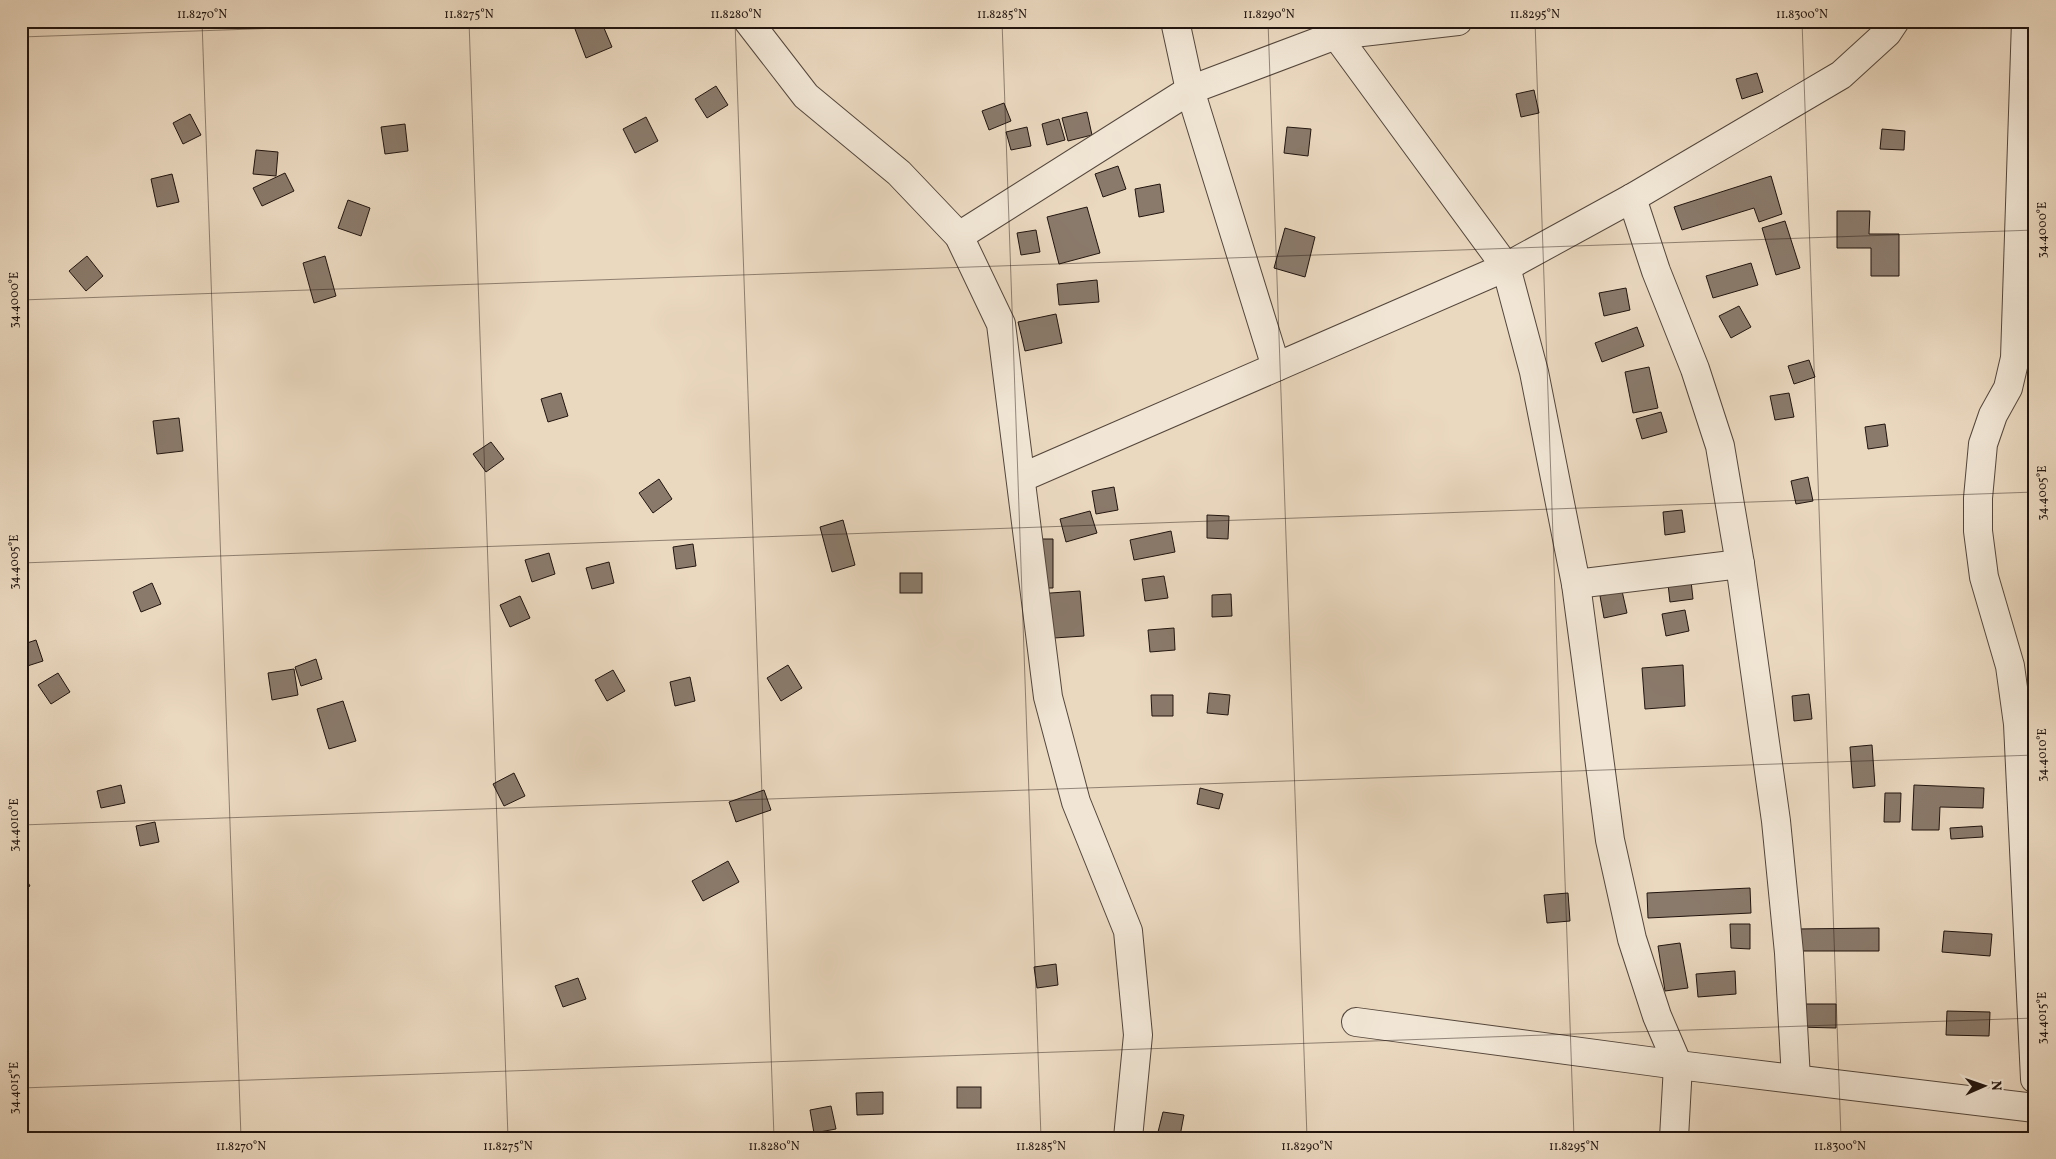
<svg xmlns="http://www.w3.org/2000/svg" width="2056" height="1159" viewBox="0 0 2056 1159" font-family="Vollkorn,serif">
	<rect width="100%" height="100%" fill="#ead8bf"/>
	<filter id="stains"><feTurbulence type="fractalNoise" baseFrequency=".004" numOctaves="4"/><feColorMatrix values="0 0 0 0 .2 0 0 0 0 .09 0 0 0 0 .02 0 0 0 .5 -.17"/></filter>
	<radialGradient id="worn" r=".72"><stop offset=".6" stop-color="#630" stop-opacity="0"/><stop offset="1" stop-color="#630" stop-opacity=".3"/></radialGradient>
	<g fill="#8a7a6b" stroke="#22150f">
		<polygon points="572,21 601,21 612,47 586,58"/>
		<polygon points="1757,73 1763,92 1742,99 1736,79"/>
		<polygon points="716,86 728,105 707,118 695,99"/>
		<polygon points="1534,90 1539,113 1521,117 1516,94"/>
		<polygon points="1004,103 1011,121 989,130 982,111"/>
		<polygon points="1087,112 1092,135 1068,141 1062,118"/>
		<polygon points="190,114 201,135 183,144 173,123"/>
		<polygon points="646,117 658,141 635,153 623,129"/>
		<polygon points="1059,119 1065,140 1047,145 1042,124"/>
		<polygon points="405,124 408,151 385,154 381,127"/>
		<polygon points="1027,127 1031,146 1011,150 1006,132"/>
		<polygon points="1287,127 1311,129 1308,156 1284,153"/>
		<polygon points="1882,129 1905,131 1904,150 1880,149"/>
		<polygon points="256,150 278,152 276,176 253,174"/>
		<polygon points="1118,166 1126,189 1103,197 1095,174"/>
		<polygon points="285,173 294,191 262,206 253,188"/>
		<polygon points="172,174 179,202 157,207 151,179"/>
		<polygon points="1771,176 1782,214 1759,222 1754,208 1682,230 1674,207"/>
		<polygon points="1160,184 1164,212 1139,217 1135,189"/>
		<polygon points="348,200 370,208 361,236 338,228"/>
		<polygon points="1087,207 1100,253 1059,264 1047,217"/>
		<polygon points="1837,211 1870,211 1869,234 1899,234 1899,276 1871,276 1871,248 1837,248"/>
		<polygon points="1785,221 1800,268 1776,275 1762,228"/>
		<polygon points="1285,228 1315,237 1305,277 1274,268"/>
		<polygon points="1036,230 1040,252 1021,255 1017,233"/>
		<polygon points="87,256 103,276 86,291 69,271"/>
		<polygon points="325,256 336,296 314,303 303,263"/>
		<polygon points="1751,263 1758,285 1713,298 1706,276"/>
		<polygon points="1097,280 1099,302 1059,305 1057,284"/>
		<polygon points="1626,288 1630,310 1604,316 1599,293"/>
		<polygon points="1739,306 1751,327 1731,338 1719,316"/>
		<polygon points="1056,314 1062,343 1025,351 1018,322"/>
		<polygon points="1637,327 1644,346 1602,362 1595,343"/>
		<polygon points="1809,360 1815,377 1794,384 1788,366"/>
		<polygon points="1649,367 1658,408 1633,413 1625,372"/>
		<polygon points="561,393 568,416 548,422 541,399"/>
		<polygon points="1789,393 1794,417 1775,420 1770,396"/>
		<polygon points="1661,412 1667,432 1642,439 1636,419"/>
		<polygon points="179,418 183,451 157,454 153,421"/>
		<polygon points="1885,424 1888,446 1868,449 1865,427"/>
		<polygon points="491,442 504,459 486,472 473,454"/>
		<polygon points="1808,477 1813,501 1796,504 1791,481"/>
		<polygon points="659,479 672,499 653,513 639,493"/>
		<polygon points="1114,487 1118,510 1096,514 1092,491"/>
		<polygon points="1682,510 1685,532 1665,535 1663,512"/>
		<polygon points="1090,511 1097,533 1066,542 1060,519"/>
		<polygon points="1207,515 1229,516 1228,539 1207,538"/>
		<polygon points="843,520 855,565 832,572 820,527"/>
		<polygon points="1171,531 1175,552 1134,560 1130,540"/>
		<polygon points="1031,539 1053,539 1053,588 1032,588"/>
		<polygon points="693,544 696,566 676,569 673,547"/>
		<polygon points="549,553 555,574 532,582 525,560"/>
		<polygon points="609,562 614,583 592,589 586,568"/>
		<rect x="900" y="573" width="22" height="20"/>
		<polygon points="1164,576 1168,598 1145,601 1142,579"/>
		<polygon points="1691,581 1693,599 1670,602 1668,584"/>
		<polygon points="152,583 161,604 141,612 133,592"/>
		<polygon points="1080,591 1084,636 1039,639 1036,594"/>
		<polygon points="1622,591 1627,613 1604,618 1600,596"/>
		<polygon points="1231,594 1232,616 1212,617 1212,595"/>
		<polygon points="520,596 530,618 510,627 500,605"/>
		<polygon points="1685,610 1689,631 1666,636 1662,614"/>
		<polygon points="1174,628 1175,650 1150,652 1148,630"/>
		<polygon points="36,640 43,661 21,668 21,645"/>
		<polygon points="316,659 322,679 301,686 295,667"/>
		<polygon points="788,665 802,688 781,701 767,678"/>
		<polygon points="1683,665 1685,706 1645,709 1642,668"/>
		<polygon points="294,669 298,695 272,700 268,673"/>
		<polygon points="613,670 625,691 607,701 595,680"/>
		<polygon points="58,673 70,692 51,704 38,685"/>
		<polygon points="690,677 695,701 675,706 670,682"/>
		<polygon points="1209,693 1230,695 1228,715 1207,713"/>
		<polygon points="1809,694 1812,719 1794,721 1792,696"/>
		<polygon points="1151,695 1173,695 1173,716 1152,716"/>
		<polygon points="343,701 356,741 329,749 317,709"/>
		<polygon points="1872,745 1875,786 1853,788 1850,747"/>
		<polygon points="514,773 525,796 504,806 493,784"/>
		<polygon points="121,785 125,803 101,808 97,791"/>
		<polygon points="1914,785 1984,788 1983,808 1940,807 1939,830 1912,830"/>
		<polygon points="1200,788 1223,794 1219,809 1197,804"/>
		<polygon points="764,790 771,810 736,822 729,802"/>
		<polygon points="1885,793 1901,793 1900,822 1884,822"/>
		<polygon points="155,822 159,842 140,846 136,826"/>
		<polygon points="1982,826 1983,837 1951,839 1950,828"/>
		<polygon points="728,861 739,882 703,901 692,881"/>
		<polygon points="21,870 30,886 21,891"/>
		<polygon points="1750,888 1751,913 1648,918 1647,893"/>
		<polygon points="1568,893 1570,921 1547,923 1544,895"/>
		<polygon points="1730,924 1750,924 1750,949 1731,948"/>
		<polygon points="1879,928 1879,951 1796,951 1796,929"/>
		<polygon points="1944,931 1992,934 1990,956 1942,952"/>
		<polygon points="1680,943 1688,988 1665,991 1658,946"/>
		<polygon points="1056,964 1058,985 1037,988 1034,967"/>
		<polygon points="1735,971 1736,994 1698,997 1696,974"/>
		<polygon points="578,978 586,999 563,1007 555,986"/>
		<polygon points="1798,1004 1836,1004 1836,1028 1797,1027"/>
		<polygon points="1947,1011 1990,1012 1989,1036 1946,1035"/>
		<rect x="957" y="1087" width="24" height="21"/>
		<polygon points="883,1092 883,1114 857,1115 856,1093"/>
		<polygon points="831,1106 836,1129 814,1133 810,1110"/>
		<polygon points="1163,1112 1184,1115 1180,1136 1158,1132"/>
	</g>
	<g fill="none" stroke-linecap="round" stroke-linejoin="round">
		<defs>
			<g id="street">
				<polyline points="748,21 806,96 899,173 959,236 1001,324 1048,697 1076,802 1128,931 1138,1035 1128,1138"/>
				<polyline points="1175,21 1190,90 1276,367"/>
				<polyline points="2026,21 2015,358 2008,388 1993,415 1983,444 1978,498 1978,531 1984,577 2010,666 2018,724 2035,1079"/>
				<polyline points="1336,35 1506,267 1534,372 1576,584 1610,840 1632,939 1657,1016 1678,1065 1674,1138"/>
				<polyline points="1632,198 1656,271 1695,369 1720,446 1740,564 1776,821 1789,953 1796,1079"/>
				<polyline points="959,236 1190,90 1336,35 1458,21"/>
				<polyline points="1021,478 1506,267 1632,198 1841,75 1887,33 1895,21"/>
				<polyline points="1576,584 1740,564"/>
				<polyline points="1356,1022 1678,1065 2035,1108"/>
			</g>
		</defs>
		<use href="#street" stroke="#54463b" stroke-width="30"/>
		<use href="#street" stroke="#f1e6d5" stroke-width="28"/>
	</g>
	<path fill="none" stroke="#22150f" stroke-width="1" stroke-opacity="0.45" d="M202 21 241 1138M469 21 508 1138M735 21 774 1138M1002 21 1041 1138M1268 21 1307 1138M1535 21 1574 1138M1802 21 1841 1138M21 37 484 21M21 300 2035 230M21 563 2035 492M21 825 2035 755M21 1088 2035 1018"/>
	<rect width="2056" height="1159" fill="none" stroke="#ead8bf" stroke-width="55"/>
	<g transform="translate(1984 1086) rotate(88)" stroke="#f1e6d5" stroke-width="4" paint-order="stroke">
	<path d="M0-4L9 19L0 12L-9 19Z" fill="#22150f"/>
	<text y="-8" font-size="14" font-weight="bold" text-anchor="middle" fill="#22150f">N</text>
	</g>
	<rect x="28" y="28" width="2000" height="1104" fill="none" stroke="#22150f" stroke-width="2"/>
	<g font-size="12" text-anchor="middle" fill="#22150f">
		<text x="202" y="18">11.8270°N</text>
		<text x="469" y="18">11.8275°N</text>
		<text x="736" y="18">11.8280°N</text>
		<text x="1002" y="18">11.8285°N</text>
		<text x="1269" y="18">11.8290°N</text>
		<text x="1535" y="18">11.8295°N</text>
		<text x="1802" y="18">11.8300°N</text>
		<text transform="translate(2042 230) rotate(-90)" y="4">34.4000°E</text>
		<text transform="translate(14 300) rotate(-90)" y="4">34.4000°E</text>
		<text transform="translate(2042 493) rotate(-90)" y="4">34.4005°E</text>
		<text transform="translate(14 562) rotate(-90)" y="4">34.4005°E</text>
		<text transform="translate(2042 755) rotate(-90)" y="4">34.4010°E</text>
		<text transform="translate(14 825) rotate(-90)" y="4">34.4010°E</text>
		<text transform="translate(2042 1018) rotate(-90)" y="4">34.4015°E</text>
		<text transform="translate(14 1088) rotate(-90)" y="4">34.4015°E</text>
		<text x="241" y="1150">11.8270°N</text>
		<text x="508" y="1150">11.8275°N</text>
		<text x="774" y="1150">11.8280°N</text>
		<text x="1041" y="1150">11.8285°N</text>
		<text x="1307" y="1150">11.8290°N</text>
		<text x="1574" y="1150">11.8295°N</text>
		<text x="1840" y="1150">11.8300°N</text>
	</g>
	<rect width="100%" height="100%" filter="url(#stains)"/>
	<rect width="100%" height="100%" fill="url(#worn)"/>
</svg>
